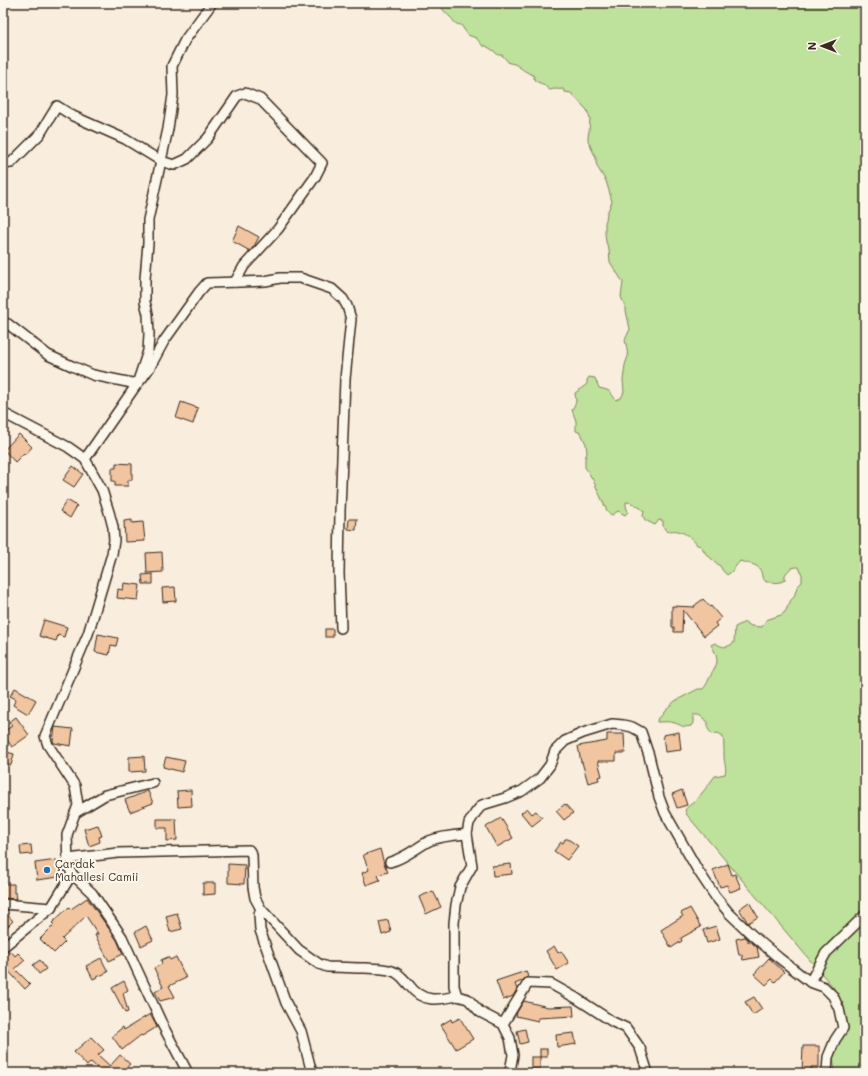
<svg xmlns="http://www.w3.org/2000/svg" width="868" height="1076" viewBox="0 0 868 1076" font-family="Mali,sans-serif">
	<rect width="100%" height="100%" fill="#f9eddd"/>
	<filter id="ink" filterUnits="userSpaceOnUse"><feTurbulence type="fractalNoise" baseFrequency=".025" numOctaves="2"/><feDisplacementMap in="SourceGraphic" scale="8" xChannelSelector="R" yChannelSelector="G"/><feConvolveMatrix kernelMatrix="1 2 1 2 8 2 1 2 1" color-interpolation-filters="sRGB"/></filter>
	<g filter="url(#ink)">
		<path fill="#bee19b" stroke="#7c865c" d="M440 3H865V1073H835L833 1056 847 1027 834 988 814 965 687 815 685 810C688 806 690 805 694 802 702 794 708 785 715 776L725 774C727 767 724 763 724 757 724 750 724 743 723 736L718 733 712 734 708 729V722L699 715H693V723L691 726C681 728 684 726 675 723 670 721 663 722 657 722V720L663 714 664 711 675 701 698 689H703C707 685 708 680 711 675 713 670 711 674 714 669 720 661 716 653 711 645L715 643C724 648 725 648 734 643L735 627 745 622 751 626 762 627 766 620 781 615 785 612 791 600 794 597 797 587 802 582V575L799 567C791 567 789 569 785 575V580C776 585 774 581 766 582L762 577C761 563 751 565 740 561 735 566 733 572 727 575L723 571 720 566 706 554 701 546 697 545C691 536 678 527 667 532L663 526V521L659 520 655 525 645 520 643 516 644 511C639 507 633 502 626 502V506L628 512 625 515 618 511 612 515 608 513 593 480 585 467V458L587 453 586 444 581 433 576 431V421L572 410 576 402 575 393 587 384V380L589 377 595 378 599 388C612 391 608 390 616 400L621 398 624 392 623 380 625 365 628 356 626 344 625 340 630 329 625 306 621 297 623 282 610 262 609 250 606 242 605 233V222L606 220 607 213 612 202 610 194 606 181 598 168 596 163V158L588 141V137L589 131 590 119 587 110 571 93 565 92 563 89C559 90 555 88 550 90L547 88 545 85 535 81 533 75C531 74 529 74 527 72 520 69 517 63 509 63L502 55H498L494 51 486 46H483L476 38 468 35 461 25C453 24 455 21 450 17 445 12 442 10 440 3Z"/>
		<g fill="#f0c5a0" stroke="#3b2a1e">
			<polygon points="239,226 259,237 254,246 250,251 232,241"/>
			<polygon points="181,402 198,408 193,424 176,418"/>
			<polygon points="19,434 32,447 25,455 24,453 15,462 4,450"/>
			<polygon points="116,463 132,464 132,480 128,480 128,486 115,486 115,481 112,481 112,468 116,468"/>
			<polygon points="73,466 83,474 74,487 63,480"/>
			<polygon points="67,500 77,506 70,518 60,511"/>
			<polygon points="349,519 357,519 356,530 348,529"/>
			<polygon points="132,520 132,523 143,522 145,541 125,542 124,521"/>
			<polygon points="162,552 163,572 147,573 146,553"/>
			<polygon points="153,574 153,584 143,584 142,575"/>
			<polygon points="124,583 140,585 138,600 117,598 118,589 123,590"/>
			<polygon points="175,587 176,601 163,602 162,588"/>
			<polygon points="703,599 710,607 711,606 721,618 715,623 717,626 704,636 683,610 682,632 674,632 674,627 672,627 672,606 695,607 694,606"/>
			<polygon points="44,620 67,627 64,637 58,635 56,641 39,636"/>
			<rect x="325" y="629" width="8" height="8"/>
			<polygon points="98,634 118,638 116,646 111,645 109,655 95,652"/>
			<polygon points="15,688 36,700 28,714 13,705 16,699 10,696"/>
			<polygon points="16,717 29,735 12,747 3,734 3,732 12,726 9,722"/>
			<polygon points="55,727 73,729 71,746 54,743 53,741"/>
			<polygon points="679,732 681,750 665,752 663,735"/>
			<polygon points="607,734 624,734 625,753 616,753 616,761 598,761 602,776 598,777 599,780 588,783 582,762 581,762 578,746 607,741"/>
			<polygon points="3,751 14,754 11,765 3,763"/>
			<polygon points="144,756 145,771 129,772 129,757"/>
			<polygon points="166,757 185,761 182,772 163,767"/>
			<polygon points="191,790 192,806 178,807 177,791"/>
			<polygon points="682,790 687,805 677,808 672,794"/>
			<polygon points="148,791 153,803 130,812 125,800"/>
			<polygon points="565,804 573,813 564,820 556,811"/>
			<polygon points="527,808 532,814 536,811 542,818 532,826 521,813"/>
			<polygon points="501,818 513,838 497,847 486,827"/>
			<polygon points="157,819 176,819 177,840 167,841 167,828 157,828"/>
			<polygon points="98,825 102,836 99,837 100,842 89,846 84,829"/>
			<polygon points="565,839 568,839 578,846 567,860 554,851 561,842 563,843"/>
			<polygon points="31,845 32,854 21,855 20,846"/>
			<polygon points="380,849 384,864 388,872 378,875 380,880 366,885 362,873 369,870 363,855"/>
			<polygon points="57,860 59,877 37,880 35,863"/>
			<polygon points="228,864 245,865 244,884 228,883"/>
			<polygon points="511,864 512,874 493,876 492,866"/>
			<polygon points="728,864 732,875 735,874 741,888 730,892 727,885 720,887 713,870"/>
			<polygon points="203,883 215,883 215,894 203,895"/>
			<polygon points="3,884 14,884 14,893 16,893 17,899 3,898"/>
			<polygon points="433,891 441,907 426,914 419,897"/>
			<polygon points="87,898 117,940 123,954 109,961 95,935 98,934 86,916 62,939 65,942 54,953 40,939 54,925 52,923 69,907 71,909"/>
			<polygon points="749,902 758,917 748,923 739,909"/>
			<polygon points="690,908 701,927 681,938 682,941 671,948 661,930 683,916 681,913"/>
			<polygon points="3,910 13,921 3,931"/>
			<polygon points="177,913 182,929 170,932 166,916"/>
			<polygon points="388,920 391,932 382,935 379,922"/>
			<polygon points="146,926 153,940 141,946 135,932"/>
			<polygon points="716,926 720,939 707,943 703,930"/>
			<polygon points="745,937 748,939 748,942 751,942 757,947 759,957 743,960 742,955 739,955 736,939"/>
			<polygon points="554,946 558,953 561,951 569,963 557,970 546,951"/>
			<polygon points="11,951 15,956 18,953 25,960 15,969 30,984 25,989 3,965 3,958"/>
			<polygon points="168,957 170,960 176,957 186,978 169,986 175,997 160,1001 155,992 163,987 154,968 162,964 161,960"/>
			<polygon points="101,958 108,972 93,979 86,966"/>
			<polygon points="769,958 784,972 775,982 772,979 766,985 754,974"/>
			<polygon points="40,960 46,969 39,974 33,965"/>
			<polygon points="526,971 528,977 525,978 522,981 515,984 517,989 513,996 503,1000 496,981"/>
			<polygon points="124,981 128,990 123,993 128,1012 125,1013 112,988"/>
			<polygon points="754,997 762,1009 753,1015 745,1002"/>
			<polygon points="524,1001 548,1007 573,1006 574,1016 538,1018 538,1021 516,1016 517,1012"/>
			<polygon points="150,1014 157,1027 142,1036 141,1035 122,1050 112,1036 123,1027 124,1030"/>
			<polygon points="460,1018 473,1039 456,1049 441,1025 451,1019 452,1022"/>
			<polygon points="525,1029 528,1042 520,1044 517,1031"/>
			<polygon points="574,1033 576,1044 557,1047 556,1035"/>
			<polygon points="91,1037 104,1050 98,1055 110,1066 120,1055 130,1064 121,1073 103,1073 91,1062 87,1066 74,1052"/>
			<polygon points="803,1046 819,1046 819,1067 811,1067 813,1073 802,1073"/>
			<rect x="540" y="1049" width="7" height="8"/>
			<rect x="531" y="1057" width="9" height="12"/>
		</g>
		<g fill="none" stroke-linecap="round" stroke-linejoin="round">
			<defs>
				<g id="minor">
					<polyline points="3,164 11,163 40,134 57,106 73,116 125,139 161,161 174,165 187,159 208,138 237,96 245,93 260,99 322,163 315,177 278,229 244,266 235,282"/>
					<polyline points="3,322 8,324 48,355 72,366 93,375 137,384 143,377 150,367 164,341 199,292 207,283 240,282 265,281 280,278 300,278 332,289 343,299 347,306 351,319 345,379 340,511 339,573 341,628"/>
					<polyline points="3,413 68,447 85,459 102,490 109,512 113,527 114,540 112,554 88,634 45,736 48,745 75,786 78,805 67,835 68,865 72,874 92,893 122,937 163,1026 188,1073"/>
					<polyline points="85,459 137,384 148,351 149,334 148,314 145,302 145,279 148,243 148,220 168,129 173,95 172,66 185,40 212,3"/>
					<polyline points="75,813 105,795 153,783"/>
					<path d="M68 859 118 853 249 850 252 855 253 887 255 898 261 909 299 950 319 964 327 967C340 967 352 968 365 968 374 969 384 968 392 971 400 973 404 980 409 985 422 1003 438 1000 457 996"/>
					<path d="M390 862C405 858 416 848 429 841 441 836 455 835 467 834"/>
					<polyline points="3,904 51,908"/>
					<polyline points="261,909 259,914 260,930 286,1003 301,1031 312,1073"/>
					<polyline points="3,947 51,908 72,874"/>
					<polyline points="810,982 826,953 865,915"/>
					<polyline points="503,1024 528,983 551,984 576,998 613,1022 626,1028 640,1048 648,1073"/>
					<polyline points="509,1073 510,1071 513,1055 510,1038 503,1024 480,1012 468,999 457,996 454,986 454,923 456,905 460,887 472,866 467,834 469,823 476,812 482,805 505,798 522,791 540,778 550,765 555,751 565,741 583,733 612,724 623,725 632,727 641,732 649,756 659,797 665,813 697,869 715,896 729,913 752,935 779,958 810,982 824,987 833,996 839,1009 843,1028 835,1040 828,1057 827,1073"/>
				</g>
			</defs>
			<use href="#minor" stroke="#3b2a1e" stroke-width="12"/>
			<use href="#minor" stroke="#fbf7ec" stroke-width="9"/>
		</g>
	</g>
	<circle fill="#1f6fb2" stroke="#fbf7ec" stroke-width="1.5" cx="47" cy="870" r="4"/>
	<g text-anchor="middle" stroke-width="4" stroke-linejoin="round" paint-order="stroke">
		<g font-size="11" fill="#3b2a1e" stroke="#fbf7ec" text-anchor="start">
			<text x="55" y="868">Çardak<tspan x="55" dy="13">Mahallesi Camii</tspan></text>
		</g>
	</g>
	<rect width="868" height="1076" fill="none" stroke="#fbf7ec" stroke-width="16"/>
	<rect x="8" y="8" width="852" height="1060" fill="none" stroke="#3b2a1e" stroke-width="1.5" filter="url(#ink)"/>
	<g transform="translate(822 46) rotate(270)" stroke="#fbf7ec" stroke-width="3" paint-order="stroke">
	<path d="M0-3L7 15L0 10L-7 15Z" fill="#3b2a1e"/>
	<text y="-6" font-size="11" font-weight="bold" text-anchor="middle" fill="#3b2a1e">N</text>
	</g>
</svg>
